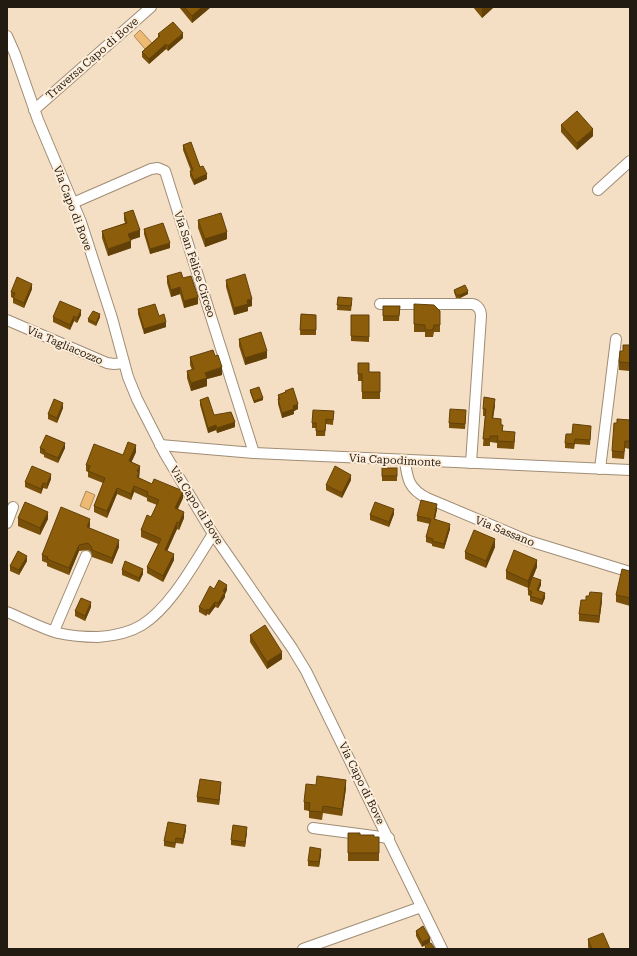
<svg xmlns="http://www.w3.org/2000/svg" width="637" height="956" viewBox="0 0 637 956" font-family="'Roboto Serif',serif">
	<rect width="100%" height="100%" fill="#f4dfc5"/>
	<g fill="#edb973" stroke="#b08a56">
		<polygon points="140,30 152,43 145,49 134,36"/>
		<polygon points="86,491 95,495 89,510 80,506"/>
	</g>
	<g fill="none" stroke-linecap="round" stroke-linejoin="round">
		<defs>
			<g id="minor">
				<polyline points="7,36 15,54 38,120 81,222 112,318 128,377 137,399 165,454 213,534 292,648 306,671 442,949"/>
				<polyline points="34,110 151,7"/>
				<polyline points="598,190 630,161"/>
				<polyline points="73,203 151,169 158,168 165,171 254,453"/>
				<path d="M380 304H472C478 305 481 310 481 316L471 463"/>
				<polyline points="7,320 107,363 114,364 124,363"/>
				<polyline points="160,445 254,453 630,470"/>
				<path d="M405 460C407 479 409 489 427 498L529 541 630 572"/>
				<polyline points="600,469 616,339"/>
				<polyline points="7,523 13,507"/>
				<path d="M7 612C24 619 41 628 58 633 71 636 84 637 98 637 113 636 129 633 142 625 171 607 195 562 213 534"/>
				<polyline points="54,631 86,556"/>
				<polyline points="313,828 389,838"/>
				<polyline points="303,949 421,907"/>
			</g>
		</defs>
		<use href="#minor" stroke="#a08d75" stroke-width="12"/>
		<use href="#minor" stroke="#fff" stroke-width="10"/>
	</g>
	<g fill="#785009">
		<polygon points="179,7 211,7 192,23"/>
		<polygon points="473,7 494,7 482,18"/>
		<polygon points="158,34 183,38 168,51 166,49 149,64 142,57 142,52 158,37"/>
		<polygon points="561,125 593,136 577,150 561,132"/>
		<polygon points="183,145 200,167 207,179 194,185 190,176 190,171 191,171 183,150"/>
		<polygon points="124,213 140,237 130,240 131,248 108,256 102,238 102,231 125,223 124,220"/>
		<polygon points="198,220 227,239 205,247 198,228"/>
		<polygon points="144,229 170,248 150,254 144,234"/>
		<polygon points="167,276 183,278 198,304 184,308 180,294 171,297 167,283"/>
		<polygon points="226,280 252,306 248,307 248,311 234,315 226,287"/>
		<polygon points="32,289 24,308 13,303 13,298 11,297 11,292"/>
		<polygon points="454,290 468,294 460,298 456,298 454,292"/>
		<polygon points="338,297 352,303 351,311 337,310"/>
		<polygon points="414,304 440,311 440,332 434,332 433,337 425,337 425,332 414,332"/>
		<polygon points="383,306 400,306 399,321 383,321"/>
		<polygon points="138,309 159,316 166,327 144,334 138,314"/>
		<polygon points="301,314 316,315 316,335 300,335"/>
		<polygon points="81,315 77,323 74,321 70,330 53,322 53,317"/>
		<polygon points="351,315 369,315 369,342 351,341"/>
		<polygon points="100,317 96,326 88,322 88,319"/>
		<polygon points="239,339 267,358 245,365 239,346"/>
		<polygon points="630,345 630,371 619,370 619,362 623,351"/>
		<polygon points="190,357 222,375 207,379 207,386 191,391 187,378 187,371 192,370 190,365"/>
		<polygon points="358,363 369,372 380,372 380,399 362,399 362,381 358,381"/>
		<polygon points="250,390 263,400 254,403 250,392"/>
		<polygon points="285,391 298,409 294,411 294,414 282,418 278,404 278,395 285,392"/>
		<polygon points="200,400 214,415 235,427 217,433 216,430 208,433 200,405"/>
		<polygon points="495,405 493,418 501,425 503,431 515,439 514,449 497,448 497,443 490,442 490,446 483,446 485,416 483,416 483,409"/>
		<polygon points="63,408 57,423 48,419 48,414"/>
		<polygon points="334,411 333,425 326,424 325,436 316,436 316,428 312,428 312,423"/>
		<polygon points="466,415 465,429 449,428 449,423"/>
		<polygon points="630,420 630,449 625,448 624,459 612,458 612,451 617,423"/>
		<polygon points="591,431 590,445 575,444 574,449 565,448 565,443 572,434"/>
		<polygon points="40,448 65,448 58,463 44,457 44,455 40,453"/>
		<polygon points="136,452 131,462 140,466 139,478 183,498 178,509 184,518 179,530 177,529 167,551 174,560 163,582 147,573 147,567 158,544 141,537 141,530 151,517 157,505 147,501 147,498 134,492 131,500 117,494 107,518 94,512 94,506 103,483 88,477 88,472 86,471 86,465"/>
		<rect x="382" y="468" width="15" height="13"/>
		<polygon points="51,479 47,489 43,488 41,494 25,487 25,482"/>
		<polygon points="351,480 342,498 326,490 326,485"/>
		<polygon points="437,509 435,519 450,529 444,549 432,546 432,544 426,542 426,537 430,524 417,521 417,516"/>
		<polygon points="394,514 389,527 370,520 370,515"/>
		<polygon points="18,518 48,519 40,535 18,526"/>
		<polygon points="90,526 89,528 119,547 112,564 92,557 91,552 88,550 79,551 69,575 47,566 47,563 42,561 42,555"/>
		<polygon points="495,547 486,568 465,559 465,552"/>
		<polygon points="27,561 19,575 10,571 10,566"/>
		<polygon points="537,567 533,577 541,585 538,591 545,598 542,605 530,601 530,596 528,595 528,588 506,579 506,571"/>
		<polygon points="122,570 143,574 139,582 122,575"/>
		<polygon points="630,571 630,606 616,602 616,595"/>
		<polygon points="214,589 227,590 225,594 225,597 218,608 215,607 209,615 207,614 206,616 199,612 199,607"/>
		<polygon points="602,601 599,623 579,621 579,614"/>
		<polygon points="91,607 85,621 75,616 75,611"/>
		<polygon points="250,635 282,659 267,669 250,642"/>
		<polygon points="316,785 346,788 342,816 323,813 322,820 309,818 309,811 304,810 304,802"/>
		<polygon points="221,786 219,805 197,802 197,797"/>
		<polygon points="186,830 183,844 176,843 175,848 164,846 164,841"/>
		<polygon points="247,832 245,847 231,845 231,840"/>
		<polygon points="348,833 374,837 379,837 379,861 348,861"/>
		<polygon points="321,854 319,867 308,866 308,861"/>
		<polygon points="423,926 422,947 416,936 416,931"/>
		<polygon points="588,939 610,949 589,949 588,947"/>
	</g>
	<g fill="#624108">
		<polygon points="202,7 211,7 192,23 192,16"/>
		<polygon points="483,7 494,7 482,18 482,8"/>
		<polygon points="183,33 183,38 168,51 168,46"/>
		<polygon points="166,44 166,49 149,64 149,59"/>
		<polygon points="593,129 593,136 577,150 577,143"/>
		<polygon points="207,174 207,179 194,185 194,180"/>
		<polygon points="140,230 140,237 128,241 128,234"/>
		<polygon points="227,232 227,239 205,247 205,239"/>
		<polygon points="131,241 131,248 108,256 108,249"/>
		<polygon points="170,243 170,248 150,254 150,249"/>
		<polygon points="32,284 32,289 24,308 24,303"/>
		<polygon points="180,287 180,294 171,297 171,290"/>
		<polygon points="468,291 468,294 460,298 460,295"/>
		<polygon points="198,297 198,304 184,308 184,301"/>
		<polygon points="252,299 252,306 248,307 248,311 234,315 234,308 247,300"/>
		<polygon points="81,310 81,315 77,323 77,318"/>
		<polygon points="100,314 100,317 96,326 96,323"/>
		<polygon points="74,316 74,321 70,330 70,325"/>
		<polygon points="166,322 166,327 144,334 144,329"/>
		<polygon points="267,351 267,358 245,365 245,358"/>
		<polygon points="222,367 222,375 207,379 207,386 191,391 191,383 205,373"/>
		<polygon points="263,398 263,400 254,403 254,401"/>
		<polygon points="495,399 495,405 492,425 492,418"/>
		<polygon points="63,403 63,408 57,423 57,418"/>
		<polygon points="298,404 298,409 294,411 294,414 282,418 282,413 293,406"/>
		<polygon points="235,422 235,427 217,433 217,428"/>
		<polygon points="216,425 216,430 208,433 208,428"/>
		<polygon points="65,443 65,448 58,463 58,458"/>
		<polygon points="136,445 136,452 129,468 129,461"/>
		<polygon points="140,466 139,479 137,484 137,471"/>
		<polygon points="51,474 51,479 47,489 47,484"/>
		<polygon points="351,475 351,480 342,498 342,493"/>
		<polygon points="43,483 43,488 41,494 41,489"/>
		<polygon points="134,486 134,492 131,500 131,494"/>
		<polygon points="117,488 117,494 107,518 107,511"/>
		<polygon points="183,491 183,498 175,514 175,508"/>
		<polygon points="437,504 437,509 434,524 434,519"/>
		<polygon points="394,509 394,514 389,527 389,522"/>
		<polygon points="48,512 48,519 40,535 40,528"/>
		<polygon points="184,512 184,518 179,530 179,523"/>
		<polygon points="90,519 90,526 87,534 87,527"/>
		<polygon points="177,522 177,529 165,556 165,550"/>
		<polygon points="450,524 450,529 444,549 444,544"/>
		<polygon points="495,539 495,547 486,568 486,561"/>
		<polygon points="119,540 119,547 112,564 112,558"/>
		<polygon points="79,545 79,551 69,575 69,568"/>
		<polygon points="174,554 174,560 163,582 163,576"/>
		<polygon points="27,556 27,561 19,575 19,570"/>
		<polygon points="537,560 537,567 528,588 528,581"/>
		<polygon points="143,569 143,574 139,582 139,578"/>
		<polygon points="541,580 541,585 537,595 537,590"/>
		<polygon points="227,585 227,590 225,594 225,597 218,608 218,603 223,591"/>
		<polygon points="545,593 545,598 542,605 542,600"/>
		<polygon points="602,593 602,601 599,623 599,616"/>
		<polygon points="91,602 91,607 85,621 85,616"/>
		<polygon points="215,602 215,607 209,615 209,610"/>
		<polygon points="207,609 207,614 206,616 206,611"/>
		<polygon points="282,652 282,659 267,669 267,662"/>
		<polygon points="346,780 346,788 342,816 342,809"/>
		<polygon points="221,782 221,786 219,805 219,800"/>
		<polygon points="186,825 186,830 183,844 183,839"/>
		<polygon points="247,827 247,832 245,847 245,842"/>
		<polygon points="321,849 321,854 319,867 319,862"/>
		<polygon points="430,938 430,943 422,947 422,942"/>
	</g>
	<g fill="#8c5d0b" stroke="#624108">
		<polygon points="184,7 202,7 192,16"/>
		<polygon points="173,22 183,33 168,46 166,44 149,59 142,52 160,36 158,34"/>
		<polygon points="577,111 593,129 577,143 561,125"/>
		<polygon points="191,142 200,167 203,166 207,174 194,180 190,171 193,170 183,145"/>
		<polygon points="133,210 140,230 128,234 131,241 108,249 102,231 127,223 124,213"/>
		<polygon points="221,213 227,232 205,239 198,220"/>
		<polygon points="163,223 170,243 150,249 144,229"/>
		<polygon points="181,272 183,278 191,276 198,297 184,301 180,287 171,290 167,276"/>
		<polygon points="245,274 252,299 247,300 248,304 234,308 226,280"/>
		<polygon points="17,277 32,284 24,303 13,298 15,293 11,292"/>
		<polygon points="465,285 468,291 460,295 456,295 454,290"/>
		<polygon points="338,297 352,298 351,306 337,305"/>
		<polygon points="60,301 81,310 77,318 74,316 70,325 53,317"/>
		<polygon points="155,304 159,316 164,314 166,322 144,329 138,309"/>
		<polygon points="414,304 434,305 440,311 440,325 434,325 433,330 425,330 425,325 414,324"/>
		<polygon points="383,306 400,306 399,316 383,316"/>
		<polygon points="93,311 100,314 96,323 88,319"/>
		<polygon points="301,314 316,315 316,330 300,330"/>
		<polygon points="351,315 369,315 369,337 351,336"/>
		<polygon points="261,332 267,351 245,358 239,339"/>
		<polygon points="623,345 630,345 630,363 619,362 620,351 623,351"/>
		<polygon points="213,350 215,356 218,355 222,367 205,373 207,378 191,383 187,371 194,369 190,357"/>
		<polygon points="358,363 369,363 369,372 380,372 380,392 362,392 362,374 358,374"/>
		<polygon points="259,387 263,398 254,401 250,390"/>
		<polygon points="293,388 298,404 293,406 294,409 282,413 278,399 280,399 278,395 286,392 285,391"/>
		<polygon points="208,397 214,415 231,412 235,422 217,428 216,425 208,428 200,400"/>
		<polygon points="484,397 495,399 492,418 501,419 501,425 503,425 502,431 515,432 514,442 497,441 498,436 490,436 490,439 483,439 486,409 483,409"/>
		<polygon points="54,399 63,403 57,418 48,414"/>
		<polygon points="450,409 466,410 465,424 449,423"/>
		<polygon points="313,410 334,411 333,420 326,419 325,431 316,431 316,423 312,423"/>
		<polygon points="617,419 630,420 630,441 625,441 624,452 612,451 614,423 617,423"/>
		<polygon points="573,424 591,426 590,440 575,439 574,444 565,443 566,434 572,434"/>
		<polygon points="46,435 65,443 58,458 44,452 45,450 40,448"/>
		<polygon points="128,442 136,445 129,461 140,466 137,471 139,472 137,477 152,484 154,479 183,491 175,508 184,512 179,523 177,522 165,550 174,554 163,576 147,567 161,539 141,530 147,515 151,517 159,500 147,495 148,492 134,486 131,494 117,488 107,511 94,506 105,478 88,471 90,466 86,465 94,444 123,455"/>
		<polygon points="32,466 51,474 47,484 43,483 41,489 25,482"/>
		<polygon points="335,466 351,475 342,493 326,485"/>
		<rect x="382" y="468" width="15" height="8"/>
		<polygon points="421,500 437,504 434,519 450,524 444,544 432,541 433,539 426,537 431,519 417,516"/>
		<polygon points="25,502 48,512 40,528 18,518"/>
		<polygon points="375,502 394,509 389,522 370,515"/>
		<polygon points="61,507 90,519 87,527 119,540 112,558 92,550 91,546 88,543 79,545 69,568 47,559 48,557 42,555"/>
		<polygon points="474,530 495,539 486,561 465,552"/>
		<polygon points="514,550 537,560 528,581 506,571"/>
		<polygon points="18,551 27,556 19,570 10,566"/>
		<polygon points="125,561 143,569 139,578 122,570"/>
		<polygon points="622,569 630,571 630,598 616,595"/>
		<polygon points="532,577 541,580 537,590 545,593 542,600 530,596 532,592 528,590"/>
		<polygon points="219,580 227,585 223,591 225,592 218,603 215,602 209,610 207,609 206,611 199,607 210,586 214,589"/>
		<polygon points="590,592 602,593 599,616 579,614 581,600 586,600 586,596 589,596"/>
		<polygon points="81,598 91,602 85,616 75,611"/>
		<polygon points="265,625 282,652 267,662 250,635"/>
		<polygon points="317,776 346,780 342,809 323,806 322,812 309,811 310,803 304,802 306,784 316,785"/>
		<polygon points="200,779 221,782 219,800 197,797"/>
		<polygon points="168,822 186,825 183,839 176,838 175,843 164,841"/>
		<polygon points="233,825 247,827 245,842 231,840"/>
		<polygon points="348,833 360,833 360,835 374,835 374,837 379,837 379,853 348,853"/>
		<polygon points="310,847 321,849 319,862 308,861"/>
		<polygon points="423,926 430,938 422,942 416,931"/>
		<polygon points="603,933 610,949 592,949 588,939"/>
		<polygon points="431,943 435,949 426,949 425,946"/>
	</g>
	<g text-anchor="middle" stroke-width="4" stroke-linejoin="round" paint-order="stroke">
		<g font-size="11" fill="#221b11" stroke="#feedd8">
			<text transform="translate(92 58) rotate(-41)" y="4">Traversa Capo di Bove</text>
			<text transform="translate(73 208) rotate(69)" y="4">Via Capo di Bove</text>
			<text transform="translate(195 264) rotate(72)" y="4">Via San Felice Circeo</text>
			<text transform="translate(65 345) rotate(23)" y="4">Via Tagliacozzo</text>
			<text transform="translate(395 460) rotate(3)" y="4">Via Capodimonte</text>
			<text transform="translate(197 505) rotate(58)" y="4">Via Capo di Bove</text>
			<text transform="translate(505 531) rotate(22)" y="4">Via Sassano</text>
			<text transform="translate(362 783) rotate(64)" y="4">Via Capo di Bove</text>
		</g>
	</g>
	<rect width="637" height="956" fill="none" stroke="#221b11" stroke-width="16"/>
</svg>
